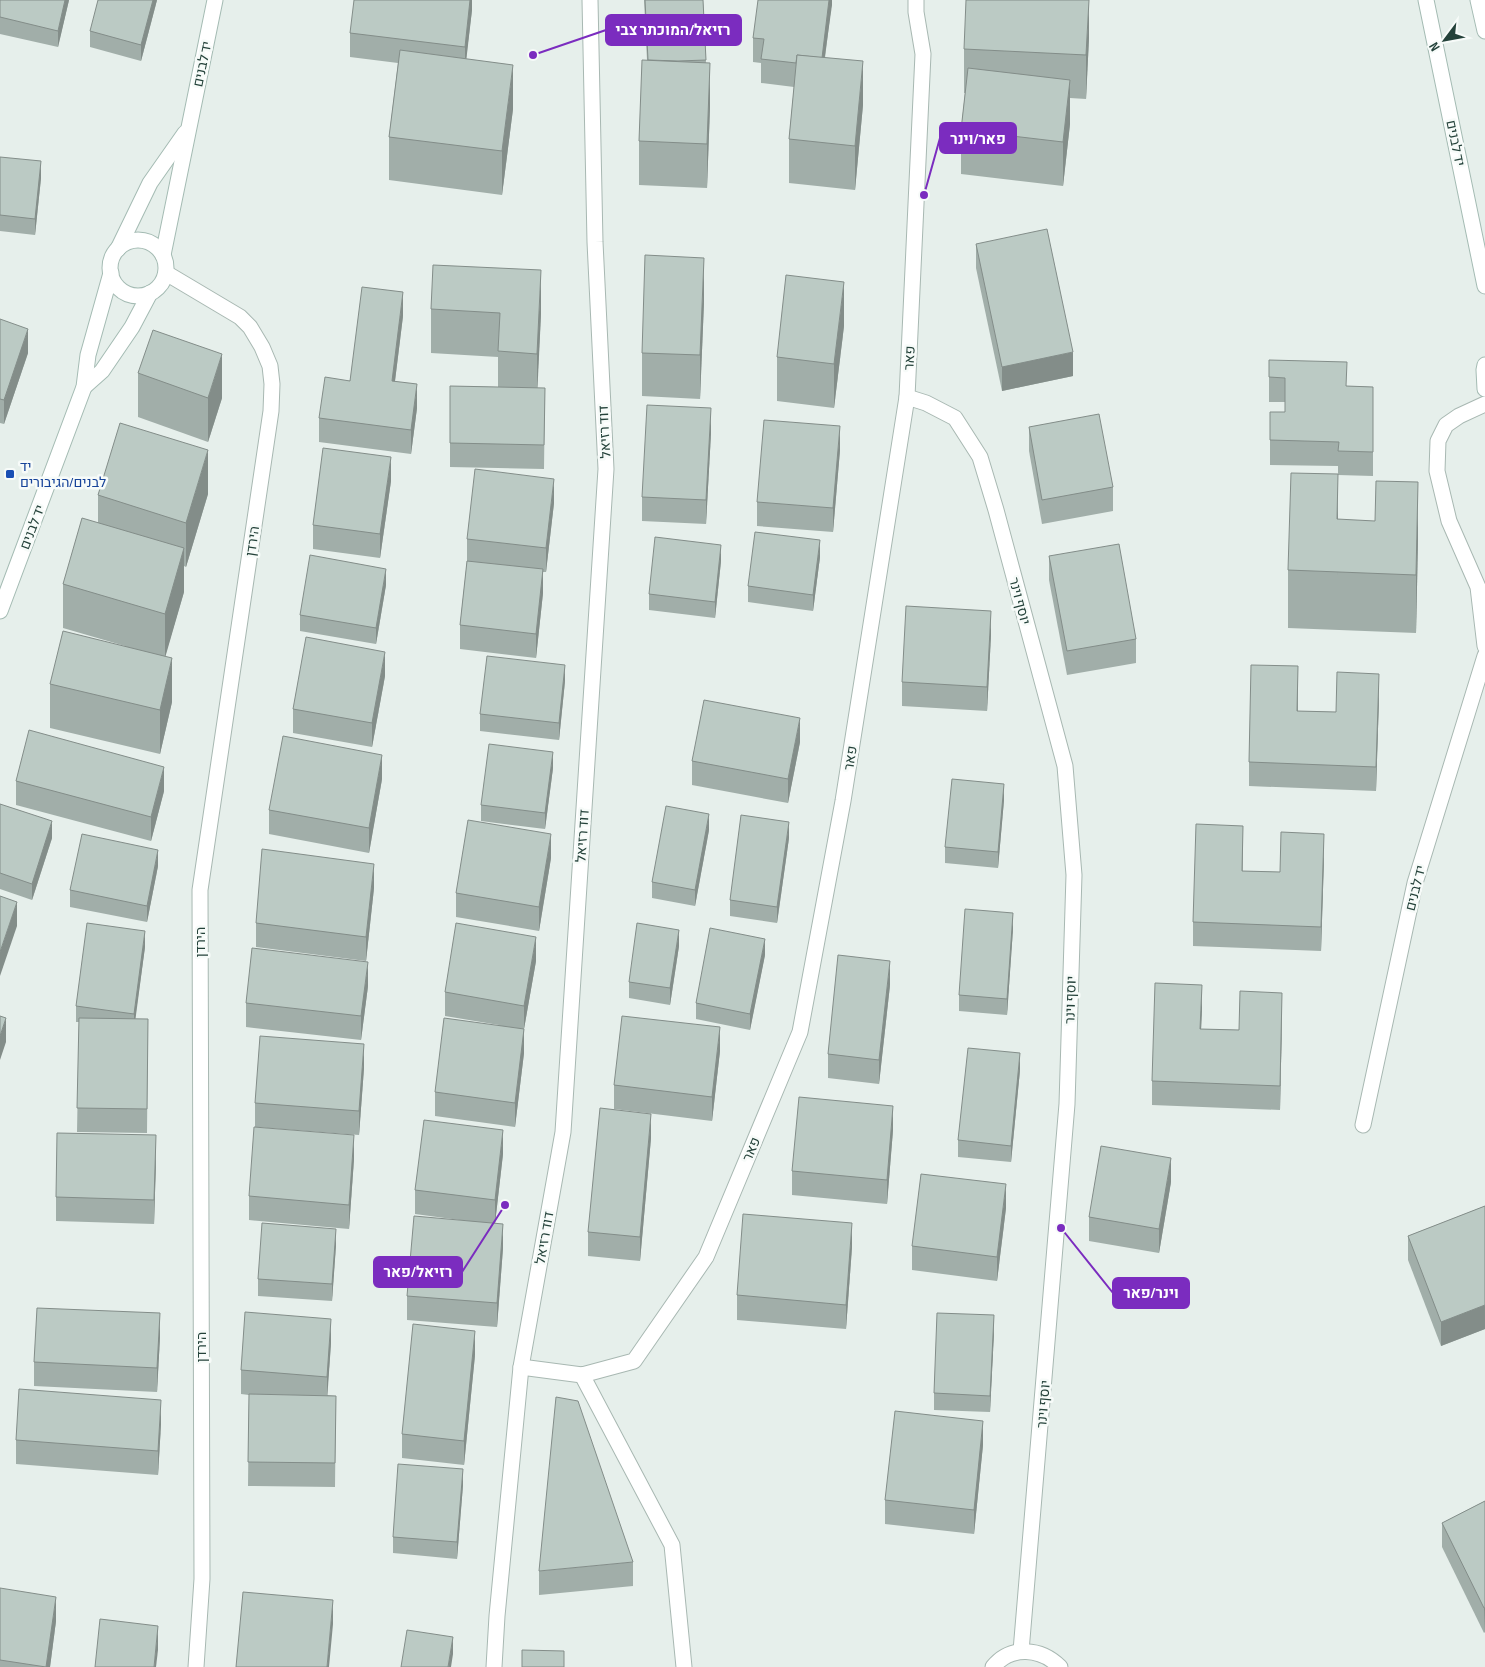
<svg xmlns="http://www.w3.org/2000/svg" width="1485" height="1667" viewBox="0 0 1485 1667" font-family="'Sofia Sans Condensed',Heebo,sans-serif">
	<rect width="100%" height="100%" fill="#e6efeb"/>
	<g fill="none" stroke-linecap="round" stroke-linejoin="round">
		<defs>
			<g id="street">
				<polyline points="166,273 240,317 250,327 262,347 270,366 272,384 271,411 200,890 202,1579 196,1667"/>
				<polyline points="907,397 926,403 955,418 980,457 996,510 1065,766 1074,875 1067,1104 1021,1651"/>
				<polyline points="1485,404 1459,416 1446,425 1438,441 1437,471 1449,521 1478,587 1485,646"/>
				<polyline points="1363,1125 1415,883 1485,656"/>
				<polyline points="521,1367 582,1375 634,1361 706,1257 800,1032 843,801 907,397 923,54 916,12 916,0"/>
				<polyline points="582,1375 672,1545 684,1667"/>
				<polyline points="494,1667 497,1616 521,1367 563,1132 606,469 595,242 590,0"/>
				<path d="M993 1667C1011 1645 1041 1648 1060 1667"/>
			</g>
			<g id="secondary">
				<polyline points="1426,0 1485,286"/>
				<polyline points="1478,0 1485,31"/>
				<circle cx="138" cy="268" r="28"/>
				<polyline points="118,249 150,183 185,133"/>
				<polyline points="163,255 215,0"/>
				<polyline points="1485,365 1484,370 1485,389"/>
				<polyline points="84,387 102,371 132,327 150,293"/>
				<polyline points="0,611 84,387 88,355 111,273"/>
			</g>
		</defs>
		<use href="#street" stroke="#a8b8b2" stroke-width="17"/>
		<use href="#secondary" stroke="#a4bbb3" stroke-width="17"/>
		<use href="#street" stroke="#fff" stroke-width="15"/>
		<use href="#secondary" stroke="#fff" stroke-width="15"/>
	</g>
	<g fill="#a1aea9">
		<polygon points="0,0 69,0 58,47 0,34"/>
		<polygon points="157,0 141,61 90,47 90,31"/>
		<polygon points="470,0 472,0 472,10 466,59 513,109 502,195 389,180 389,137 398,63 350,57 350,33"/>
		<polygon points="644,0 703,0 706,63 710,107 707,188 639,185 639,141 647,60"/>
		<polygon points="832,0 825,58 863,105 855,190 789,183 789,139 794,87 761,83 761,63 753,62 753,38"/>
		<polygon points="1089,38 1086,99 1070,98 1070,124 1063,186 961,174 961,130 965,93 964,93 964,49"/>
		<polygon points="0,157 41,178 35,235 0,231"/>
		<polygon points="976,244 1073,376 1002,391 976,268"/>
		<polygon points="704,302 700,399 642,396 642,353"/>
		<polygon points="431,309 541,314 537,388 545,388 544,469 450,467 450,386 498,387 498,357 431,353"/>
		<polygon points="403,316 395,381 417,408 411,454 319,442 319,418"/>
		<polygon points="0,319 28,353 4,424 0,423"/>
		<polygon points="844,326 834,408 777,401 777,357"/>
		<polygon points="1269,360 1347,386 1373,387 1373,476 1338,475 1338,466 1270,465 1270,412 1285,412 1285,402 1269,402"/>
		<polygon points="138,373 222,398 208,442 138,417"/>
		<polygon points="1029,427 1113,487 1113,511 1042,524 1029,451"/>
		<polygon points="711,433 706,524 642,521 642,497"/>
		<polygon points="840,450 833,532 757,526 757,502"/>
		<polygon points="391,481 380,558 313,549 313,525"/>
		<polygon points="208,494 186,567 184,566 184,592 165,656 172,702 160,754 50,728 50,684 125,646 63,628 63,584 98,523 98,495"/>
		<polygon points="554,503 546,572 543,572 543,593 536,658 460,649 460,625 467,561 467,539"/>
		<polygon points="1338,519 1418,540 1416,633 1288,628 1288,570"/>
		<polygon points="1049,556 1136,639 1136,663 1067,675 1049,580"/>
		<polygon points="820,557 813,611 748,602 748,586"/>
		<polygon points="721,561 715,618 649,610 649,594"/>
		<polygon points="386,585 376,644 300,631 300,615"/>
		<polygon points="991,635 987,711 902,706 902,682"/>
		<polygon points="385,676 372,747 293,733 293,709"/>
		<polygon points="565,681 559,740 480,731 480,714"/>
		<polygon points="1298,690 1298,711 1336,712 1379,698 1376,791 1249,786 1249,762"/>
		<polygon points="800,742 788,803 692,785 692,761"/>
		<polygon points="553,768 545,829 481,821 481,805"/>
		<polygon points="382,779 369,853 269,834 269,810"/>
		<polygon points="16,781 164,791 151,841 16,805"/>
		<polygon points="1004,800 998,868 945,863 945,847"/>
		<polygon points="0,804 52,838 32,900 0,889"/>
		<polygon points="709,830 695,906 652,898 652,882"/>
		<polygon points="789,838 777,923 730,916 730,900"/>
		<polygon points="1243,850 1242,871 1280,872 1324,858 1321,951 1193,946 1193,922"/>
		<polygon points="551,858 539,931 456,917 456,893"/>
		<polygon points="158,866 147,922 70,907 70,890"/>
		<polygon points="374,888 366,961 256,947 256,923"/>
		<polygon points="1013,929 1007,1015 959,1011 959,995"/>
		<polygon points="679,946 670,1005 629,998 629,982"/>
		<polygon points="145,947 135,1019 148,1019 147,1133 77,1132 79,1022 76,1022 76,1006"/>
		<polygon points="765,955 750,1030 696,1019 696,1003"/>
		<polygon points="536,961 524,1029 524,1053 515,1127 435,1116 435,1092 499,1025 445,1016 445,992"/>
		<polygon points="890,985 879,1084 828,1078 828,1054"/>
		<polygon points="368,986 361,1040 246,1027 246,1003"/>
		<polygon points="1202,1009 1201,1029 1239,1030 1282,1017 1280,1110 1152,1105 1152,1081"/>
		<polygon points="720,1051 712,1121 614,1109 614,1085"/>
		<polygon points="364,1068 359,1135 255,1127 255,1103"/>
		<polygon points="1020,1070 1011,1162 958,1157 958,1140"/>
		<polygon points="893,1130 887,1204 792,1195 792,1171"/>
		<polygon points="651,1138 640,1261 588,1256 588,1232"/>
		<polygon points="503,1154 495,1223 503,1248 497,1327 407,1320 407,1296 467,1221 415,1214 415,1190"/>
		<polygon points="354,1159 349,1229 249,1220 249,1196"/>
		<polygon points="156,1160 154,1224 56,1221 56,1197"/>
		<polygon points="1171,1182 1159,1253 1089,1241 1089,1217"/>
		<polygon points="1485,1206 1485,1329 1441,1346 1408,1260 1408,1236"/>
		<polygon points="1006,1208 997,1281 912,1270 912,1246"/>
		<polygon points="336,1245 332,1301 258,1296 258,1279"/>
		<polygon points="852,1247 846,1329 737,1320 737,1295"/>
		<polygon points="994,1332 990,1412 934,1410 934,1393"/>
		<polygon points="160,1337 157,1392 34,1386 34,1362"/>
		<polygon points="331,1343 327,1395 336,1396 335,1487 248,1486 249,1395 241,1394 241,1370"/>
		<polygon points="475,1355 464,1465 402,1458 402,1434"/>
		<polygon points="161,1424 158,1475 16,1464 16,1440"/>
		<polygon points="983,1445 974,1534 885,1524 885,1500"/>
		<polygon points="463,1485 457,1559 393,1553 393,1537"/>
		<polygon points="1485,1501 1485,1632 1484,1633 1442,1547 1442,1523"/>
		<polygon points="633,1562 633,1586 539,1595 539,1571"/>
		<polygon points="0,1588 56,1621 50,1667 0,1667"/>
	</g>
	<g fill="#838d89">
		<polygon points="65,0 69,0 58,47 58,31"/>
		<polygon points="153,0 157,0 141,61 141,45"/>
		<polygon points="470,0 472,0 472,10 465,71 465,47"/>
		<polygon points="829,0 832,0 832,5 820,91 820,67"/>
		<polygon points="1089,0 1089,38 1086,99 1086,55"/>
		<polygon points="863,61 863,105 855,190 855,146"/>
		<polygon points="710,63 710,107 707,188 707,144"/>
		<polygon points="513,65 513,109 502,195 502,151"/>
		<polygon points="1070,80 1070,124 1063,186 1063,142"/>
		<polygon points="41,161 41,178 35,235 35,219"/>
		<polygon points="704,258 704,302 700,399 700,355"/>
		<polygon points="541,270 541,314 537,398 537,354"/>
		<polygon points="844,282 844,326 834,408 834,364"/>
		<polygon points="403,292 403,316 392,405 392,381"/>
		<polygon points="28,329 28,353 4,424 4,400"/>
		<polygon points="1073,352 1073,376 1002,391 1002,367"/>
		<polygon points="222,354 222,398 208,442 208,398"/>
		<polygon points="417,384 417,408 411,454 411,430"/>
		<polygon points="711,408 711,433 706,524 706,500"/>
		<polygon points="840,426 840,450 833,532 833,508"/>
		<polygon points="208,450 208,494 186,567 186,523"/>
		<polygon points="391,457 391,481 380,558 380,534"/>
		<polygon points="1338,474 1338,532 1337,576 1337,519"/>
		<polygon points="554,479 554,503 546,572 546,548"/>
		<polygon points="1418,482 1418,540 1416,633 1416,575"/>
		<polygon points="820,540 820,557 813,611 813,595"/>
		<polygon points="721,545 721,561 715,618 715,602"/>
		<polygon points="184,548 184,592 165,658 165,614"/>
		<polygon points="386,569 386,585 376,644 376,628"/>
		<polygon points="543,569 543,593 536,658 536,634"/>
		<polygon points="991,611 991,635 987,711 987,687"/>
		<polygon points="385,652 385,676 372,747 372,723"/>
		<polygon points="172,658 172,702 160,754 160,710"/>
		<polygon points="565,665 565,681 559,740 559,723"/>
		<polygon points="1298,666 1298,690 1297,735 1297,711"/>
		<polygon points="1379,674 1379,698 1376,791 1376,767"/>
		<polygon points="800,718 800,742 788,803 788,779"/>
		<polygon points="553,752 553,768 545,829 545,813"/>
		<polygon points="382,755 382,779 369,853 369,828"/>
		<polygon points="164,767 164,791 151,841 151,817"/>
		<polygon points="1004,784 1004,800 998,868 998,852"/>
		<polygon points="709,814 709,830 695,906 695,890"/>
		<polygon points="52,821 52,838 32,900 32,884"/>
		<polygon points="789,822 789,838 777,923 777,907"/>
		<polygon points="1243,826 1243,850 1242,895 1242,871"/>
		<polygon points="551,834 551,858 539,931 539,907"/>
		<polygon points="1324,834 1324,858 1321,951 1321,927"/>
		<polygon points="158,850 158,866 147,922 147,906"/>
		<polygon points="374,864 374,888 366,961 366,937"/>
		<polygon points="17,902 17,926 0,976 0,952"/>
		<polygon points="1013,913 1013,929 1007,1015 1007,999"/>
		<polygon points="679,930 679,946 670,1005 670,988"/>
		<polygon points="145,931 145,947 134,1030 134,1014"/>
		<polygon points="536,937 536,961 524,1029 524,1053 515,1127 515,1103 524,1029 524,1006"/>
		<polygon points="765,939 765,955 750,1030 750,1014"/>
		<polygon points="890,961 890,985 879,1084 879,1060"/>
		<polygon points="368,962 368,986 361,1040 361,1016"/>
		<polygon points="1202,985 1202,1009 1200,1053 1200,1029"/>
		<polygon points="1282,993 1282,1017 1280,1110 1280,1086"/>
		<polygon points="6,1018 6,1042 0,1060 0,1036"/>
		<polygon points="720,1027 720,1051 712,1121 712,1097"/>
		<polygon points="364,1044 364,1068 359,1135 359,1111"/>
		<polygon points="1020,1053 1020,1070 1011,1162 1011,1146"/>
		<polygon points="893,1106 893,1130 887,1204 887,1180"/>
		<polygon points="651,1114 651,1138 640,1261 640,1237"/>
		<polygon points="503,1130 503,1154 495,1224 495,1200"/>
		<polygon points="156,1135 156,1160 154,1224 154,1200"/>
		<polygon points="354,1135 354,1159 349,1229 349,1205"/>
		<polygon points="1171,1158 1171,1182 1159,1253 1159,1229"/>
		<polygon points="1006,1184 1006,1208 997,1281 997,1257"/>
		<polygon points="852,1223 852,1247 846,1329 846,1305"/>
		<polygon points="503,1224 503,1248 497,1327 497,1303"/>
		<polygon points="336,1229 336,1245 332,1301 332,1284"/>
		<polygon points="1485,1305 1485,1329 1441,1346 1441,1322"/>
		<polygon points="160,1313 160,1337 157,1392 157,1368"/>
		<polygon points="994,1315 994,1332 990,1412 990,1396"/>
		<polygon points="331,1319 331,1343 327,1401 327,1377"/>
		<polygon points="475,1331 475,1355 464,1465 464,1441"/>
		<polygon points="161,1400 161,1424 158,1475 158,1451"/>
		<polygon points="983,1421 983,1445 974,1534 974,1510"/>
		<polygon points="463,1469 463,1485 457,1559 457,1542"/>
		<polygon points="56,1597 56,1621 50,1667 46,1667"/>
		<polygon points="333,1600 333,1624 329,1667 327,1667"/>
		<polygon points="1484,1608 1485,1608 1484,1633"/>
		<polygon points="158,1626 158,1650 156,1667 154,1667"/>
		<polygon points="453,1637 453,1654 451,1667 448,1667"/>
	</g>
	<g fill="#bbcac4" stroke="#838d89">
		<polygon points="0,0 65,0 58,31 0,17"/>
		<polygon points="98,0 153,0 141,45 90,31"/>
		<polygon points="354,0 470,0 465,47 350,33"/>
		<polygon points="645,0 703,0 706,60 678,61 648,60"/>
		<polygon points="758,0 829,0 822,58 797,55 796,63 761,59 764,39 753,38"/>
		<polygon points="966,0 1089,0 1086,55 964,49"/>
		<polygon points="400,50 513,65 502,151 389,137"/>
		<polygon points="797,55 863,61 855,146 789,139"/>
		<polygon points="642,60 710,63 707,144 639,141"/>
		<polygon points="968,68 1070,80 1063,142 961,130"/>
		<polygon points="0,157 41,161 35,219 0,215"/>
		<polygon points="1047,229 1073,352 1002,367 976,244"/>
		<polygon points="645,255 704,258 700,355 642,353"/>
		<polygon points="433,265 541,270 537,354 498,351 500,313 431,309"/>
		<polygon points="786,275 844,282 834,364 777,357"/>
		<polygon points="362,287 403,292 392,381 417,384 411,430 319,418 325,377 350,381"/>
		<polygon points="0,319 28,329 4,400 0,399"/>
		<polygon points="153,330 222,354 208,398 138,373"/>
		<polygon points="1269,360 1347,362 1346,386 1373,387 1373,452 1338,451 1339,442 1270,440 1270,412 1285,412 1285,378 1269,377"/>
		<polygon points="450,386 545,388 544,445 450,443"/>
		<polygon points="647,405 711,408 706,500 642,497"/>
		<polygon points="1099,414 1113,487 1042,500 1029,427"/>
		<polygon points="764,420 840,426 833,508 757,502"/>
		<polygon points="120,423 208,450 186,523 98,495"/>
		<polygon points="323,448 391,457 380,534 313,525"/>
		<polygon points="475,469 554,479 546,548 467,539"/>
		<polygon points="1291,473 1338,474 1337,519 1375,521 1376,481 1418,482 1416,575 1288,570"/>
		<polygon points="82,518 184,548 165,614 63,584"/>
		<polygon points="755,532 820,540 813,595 748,586"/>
		<polygon points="655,537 721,545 715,602 649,594"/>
		<polygon points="1119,544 1136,639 1067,651 1049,556"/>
		<polygon points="310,555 386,569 376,628 300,615"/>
		<polygon points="467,561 543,569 536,634 460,625"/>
		<polygon points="906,606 991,611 987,687 902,682"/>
		<polygon points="63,631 172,658 160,710 50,684"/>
		<polygon points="306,637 385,652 372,723 293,709"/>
		<polygon points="487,656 565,665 559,723 480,714"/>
		<polygon points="1251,665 1298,666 1297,711 1336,712 1337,672 1379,674 1376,767 1249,762"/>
		<polygon points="704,700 800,718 788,779 692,761"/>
		<polygon points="29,730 164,767 151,817 16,781"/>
		<polygon points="283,736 382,755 369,828 269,810"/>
		<polygon points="489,744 553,752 545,813 481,805"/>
		<polygon points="952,779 1004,784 998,852 945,847"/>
		<polygon points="0,804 52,821 32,884 0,873"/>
		<polygon points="666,806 709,814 695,890 652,882"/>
		<polygon points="741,815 789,822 777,907 730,900"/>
		<polygon points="468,820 551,834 539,907 456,893"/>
		<polygon points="1196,824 1243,826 1242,871 1280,872 1281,832 1324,834 1321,927 1193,922"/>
		<polygon points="82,834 158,850 147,906 70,890"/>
		<polygon points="262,849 374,864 366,937 256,923"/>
		<polygon points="0,896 17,902 0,952"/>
		<polygon points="965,909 1013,913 1007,999 959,995"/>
		<polygon points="87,923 145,931 134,1014 76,1006"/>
		<polygon points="456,923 536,937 524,1006 445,992"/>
		<polygon points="637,923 679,930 670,988 629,982"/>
		<polygon points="710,928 765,939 750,1014 696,1003"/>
		<polygon points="252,948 368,962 361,1016 246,1003"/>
		<polygon points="838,955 890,961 879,1060 828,1054"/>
		<polygon points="1155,983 1202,985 1200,1029 1239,1030 1240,991 1282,993 1280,1086 1152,1081"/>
		<polygon points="0,1016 6,1018 0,1036"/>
		<polygon points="622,1016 720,1027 712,1097 614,1085"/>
		<polygon points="79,1018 148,1019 147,1109 77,1108"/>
		<polygon points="444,1018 524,1029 515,1103 435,1092"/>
		<polygon points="260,1036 364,1044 359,1111 255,1103"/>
		<polygon points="968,1048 1020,1053 1011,1146 958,1140"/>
		<polygon points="799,1097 893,1106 887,1180 792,1171"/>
		<polygon points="600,1108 651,1114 640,1237 588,1232"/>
		<polygon points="424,1120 503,1130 495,1200 415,1190"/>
		<polygon points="254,1127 354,1135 349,1205 249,1196"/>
		<polygon points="57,1133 156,1135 154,1200 56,1197"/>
		<polygon points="1101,1146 1171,1158 1159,1229 1089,1217"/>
		<polygon points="921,1174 1006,1184 997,1257 912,1246"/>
		<polygon points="1485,1206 1485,1305 1441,1322 1408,1236"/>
		<polygon points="743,1214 852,1223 846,1305 737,1295"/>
		<polygon points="414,1216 503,1224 497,1303 407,1296"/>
		<polygon points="262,1223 336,1229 332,1284 258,1279"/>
		<polygon points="37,1308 160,1313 157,1368 34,1362"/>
		<polygon points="245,1312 331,1319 327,1377 241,1370"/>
		<polygon points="937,1313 994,1315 990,1396 934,1393"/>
		<polygon points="413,1324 475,1331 464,1441 402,1434"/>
		<polygon points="19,1389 161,1400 158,1451 16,1440"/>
		<polygon points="249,1394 336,1396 335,1463 248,1462"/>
		<polygon points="556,1397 578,1401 633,1562 539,1571"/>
		<polygon points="895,1411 983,1421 974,1510 885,1500"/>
		<polygon points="398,1464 463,1469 457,1542 393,1537"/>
		<polygon points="1485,1501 1485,1608 1484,1608 1442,1523"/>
		<polygon points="0,1588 56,1597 46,1667 0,1660"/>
		<polygon points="243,1592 333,1600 327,1667 236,1667"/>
		<polygon points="100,1619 158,1626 154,1667 95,1667"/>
		<polygon points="407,1630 453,1637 448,1667 401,1667"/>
		<polygon points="522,1650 564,1651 564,1667 522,1667"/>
	</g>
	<rect fill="#1a4fb4" stroke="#f7fbf9" stroke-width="2" x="5" y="469" width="10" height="10" rx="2.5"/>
	<g text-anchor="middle" stroke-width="5" stroke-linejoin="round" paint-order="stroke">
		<g font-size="14" fill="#24423a" stroke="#f7fbf9">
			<text transform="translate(202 64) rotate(-78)" y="5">יד לבנים</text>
			<text transform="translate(1456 143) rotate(78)" y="5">יד לבנים</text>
			<text transform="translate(909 358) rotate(-87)" y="5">פאר</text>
			<text transform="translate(604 432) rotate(-93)" y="5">דוד רזיאל</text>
			<text transform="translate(32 527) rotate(-69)" y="5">יד לבנים</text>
			<text transform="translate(252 541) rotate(-82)" y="5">הירדן</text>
			<text transform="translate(1020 601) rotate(75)" y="5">יוסף וינר</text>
			<text transform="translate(850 758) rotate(-81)" y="5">פאר</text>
			<text transform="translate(582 836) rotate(-86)" y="5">דוד רזיאל</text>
			<text transform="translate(1415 888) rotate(-76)" y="5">יד לבנים</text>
			<text transform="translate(200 942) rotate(-90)" y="5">הירדן</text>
			<text transform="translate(1070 1000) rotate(-88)" y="5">יוסף וינר</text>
			<text transform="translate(751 1149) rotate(-67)" y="5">פאר</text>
			<text transform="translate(544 1238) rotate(-80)" y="5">דוד רזיאל</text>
			<text transform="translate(201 1347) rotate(-90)" y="5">הירדן</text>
			<text transform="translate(1043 1404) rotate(-85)" y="5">יוסף וינר</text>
		</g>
		<g font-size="14" fill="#164399" stroke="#f7fbf9" text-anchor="start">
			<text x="20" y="471">יד<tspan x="20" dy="16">לבנים/הגיבורים</tspan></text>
		</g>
	</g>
	<path fill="none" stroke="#7b2cbf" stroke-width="2" d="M533 55L606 30M924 195L940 138M505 1205L462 1272M1061 1228L1113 1293"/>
	<g fill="#7b2cbf" stroke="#f7fbf9" stroke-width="2">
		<circle cx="533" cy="55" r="5"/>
		<circle cx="924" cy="195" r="5"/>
		<circle cx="505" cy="1205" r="5"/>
		<circle cx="1061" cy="1228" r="5"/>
	</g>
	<g fill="#7b2cbf" stroke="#7b2cbf" stroke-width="2">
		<rect x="606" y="15" width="135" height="30" rx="5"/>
		<rect x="940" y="123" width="76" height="30" rx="5"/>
		<rect x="374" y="1257" width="88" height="30" rx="5"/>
		<rect x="1113" y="1278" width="76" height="30" rx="5"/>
	</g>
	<g font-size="15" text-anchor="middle" font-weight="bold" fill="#fff">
		<text x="673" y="35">רזיאל/המוכתר צבי</text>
		<text x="978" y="144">פאר/וינר</text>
		<text x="418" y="1277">רזיאל/פאר</text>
		<text x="1151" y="1298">וינר/פאר</text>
	</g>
	<g transform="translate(1445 40) rotate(238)" stroke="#f7fbf9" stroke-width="4" paint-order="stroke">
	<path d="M0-4L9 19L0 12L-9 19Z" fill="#24423a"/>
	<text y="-8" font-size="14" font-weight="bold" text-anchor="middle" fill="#24423a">N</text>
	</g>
</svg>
